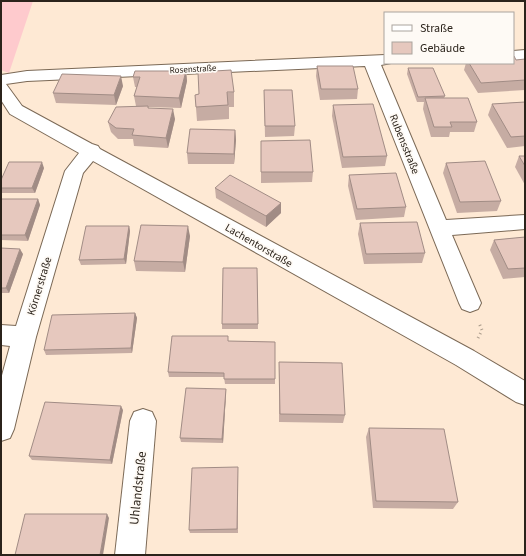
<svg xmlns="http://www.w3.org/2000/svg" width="526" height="556" viewBox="0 0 526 556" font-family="'Source Sans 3',sans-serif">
	<rect width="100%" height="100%" fill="#fee9d4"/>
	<polygon fill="#fecacd" points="1,1 33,1 9,73 1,70"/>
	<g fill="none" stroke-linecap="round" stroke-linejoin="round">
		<defs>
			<g id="minor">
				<polygon points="525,50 525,60 513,61 513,51"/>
				<polygon points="385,55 385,63 391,63 381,65 446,220 525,215 525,229 452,235 481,303 478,309 470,312 462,309 459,303 365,66 27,81 6,84 22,106 92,144 98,146 100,149 474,351 525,381 525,405 516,402 456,365 93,161 83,173 36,337 14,429 10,438 1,441 1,379 10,346 1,345 1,325 16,326 65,171 79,153 10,114 1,100 1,75 27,71"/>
				<polygon points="143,409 152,412 156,421 145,555 115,555 130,421 134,412"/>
			</g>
		</defs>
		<use href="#minor" stroke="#7b6956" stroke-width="2"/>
		<polyline stroke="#a99a8a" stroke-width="3" stroke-dasharray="1 3.5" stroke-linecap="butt" points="478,338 482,330 479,323"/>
		<use href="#minor" fill="#fff" fill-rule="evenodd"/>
	</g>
	<g fill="#c6aca3">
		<polygon points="525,59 525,90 478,93 464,70 466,63 513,63 516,60"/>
		<polygon points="317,66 358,89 357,99 320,100 316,76"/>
		<polygon points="408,68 445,96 444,98 477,122 474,132 450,132 449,137 431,137 423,109 424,102 417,102 407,74"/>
		<polygon points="186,71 187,81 181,108 148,107 149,108 175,119 168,148 134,146 133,139 118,139 111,132 108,122 136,106 134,96 137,87 135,87 133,77"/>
		<polygon points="123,86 116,105 56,103 53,93"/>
		<polygon points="264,90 295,126 294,136 265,137"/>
		<polygon points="234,92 234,107 229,107 229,119 197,121 195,95"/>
		<polygon points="525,102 525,146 507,148 488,115 492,104"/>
		<polygon points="333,105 387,156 385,166 342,168 332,116"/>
		<polygon points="235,130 236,140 234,164 188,164 187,153"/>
		<polygon points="261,141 313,172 312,182 261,183"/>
		<polygon points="519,156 525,156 525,185 515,167"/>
		<polygon points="446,163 501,201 497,211 457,213 443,173"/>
		<polygon points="44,168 35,193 1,193 1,180"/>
		<polygon points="349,175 406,207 404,217 356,220 348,186"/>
		<polygon points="215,188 281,203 281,213 266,227 216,198"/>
		<polygon points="1,199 38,199 40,205 28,241 1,240"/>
		<polygon points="360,223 425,253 422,263 364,264 358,234"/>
		<polygon points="129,226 130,231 126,264 81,265 79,260"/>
		<polygon points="190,236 185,272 136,271 134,261"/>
		<polygon points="525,237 525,277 503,279 490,250 494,240"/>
		<polygon points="1,248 23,254 9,293 1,293"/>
		<polygon points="257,268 258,329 222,329 222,324"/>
		<polygon points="135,313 137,318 132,353 46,355 44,350"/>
		<polygon points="228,341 275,342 275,384 225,384 224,377 169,377 168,372"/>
		<polygon points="279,362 345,415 343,423 279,422"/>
		<polygon points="226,389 226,394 223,443 181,442 180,438"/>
		<polygon points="123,410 112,464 32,460 29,456"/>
		<polygon points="369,428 458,502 453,509 373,508 366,437"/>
		<polygon points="238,467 238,533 190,533 189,530"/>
	</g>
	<g fill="#a18c85">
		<polygon points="186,71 187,81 181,108 179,98"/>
		<polygon points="121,76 123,86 116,105 114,95"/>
		<polygon points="173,109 175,119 168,148 166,138"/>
		<polygon points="235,130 236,140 234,164 234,154"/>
		<polygon points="42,162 44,168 35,193 32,188"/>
		<polygon points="38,199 40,205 28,241 25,235"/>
		<polygon points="281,203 281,213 266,227 266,216"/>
		<polygon points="129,226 130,231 126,264 124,259"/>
		<polygon points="188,226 190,236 185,272 183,262"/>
		<polygon points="20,249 23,254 9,293 6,288"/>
		<polygon points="135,313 137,318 132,353 131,348"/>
		<polygon points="226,389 226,394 223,443 222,439"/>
		<polygon points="121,406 123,410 112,464 110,460"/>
		<polygon points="107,514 109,518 103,555 100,555"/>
	</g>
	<g fill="#e6c8be" stroke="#a18c85">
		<polygon points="513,56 514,56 516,60 525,59 525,80 481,83 469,63 513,63"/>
		<polygon points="317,66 353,66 358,89 321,89"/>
		<polygon points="408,68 433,68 445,96 418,97"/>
		<polygon points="231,70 234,92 227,92 228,105 196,107 195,95 199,94 198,72"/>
		<polygon points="135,71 186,71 179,98 134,96 140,77 133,77"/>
		<polygon points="62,74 121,76 114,95 53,93"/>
		<polygon points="264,90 292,90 295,126 265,126"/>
		<polygon points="425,98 468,98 477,122 450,122 452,127 434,127"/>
		<polygon points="525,102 525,136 511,137 492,104"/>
		<polygon points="373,104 387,156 343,157 333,105"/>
		<polygon points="148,106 148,108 173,109 166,138 132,135 134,129 116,128 108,122 116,107"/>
		<polygon points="190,129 235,130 234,154 187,153"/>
		<polygon points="310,140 313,172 261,172 261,141"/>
		<polygon points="519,156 525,156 525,166"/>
		<polygon points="485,161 501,201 460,202 446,163"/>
		<polygon points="9,162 42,162 32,188 1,188 1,180"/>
		<polygon points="396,173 406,207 357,209 349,175"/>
		<polygon points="230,175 281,203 266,216 215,188"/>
		<polygon points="1,199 38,199 25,235 1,235"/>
		<polygon points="417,222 425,253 366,254 360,223"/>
		<polygon points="141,225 188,226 183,262 134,261"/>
		<polygon points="86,226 129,226 124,259 79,260"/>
		<polygon points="525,237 525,268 508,269 494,240"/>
		<polygon points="1,248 20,249 6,288 1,288"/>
		<polygon points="223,268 257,268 258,324 222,324"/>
		<polygon points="135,313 131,348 44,350 52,315"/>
		<polygon points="172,336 228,336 228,341 275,342 275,379 224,379 224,373 168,372"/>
		<polygon points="279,362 342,363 345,415 280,414"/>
		<polygon points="186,388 226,389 222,439 180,438"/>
		<polygon points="45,402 121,406 110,460 29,456"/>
		<polygon points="369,428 444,429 458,502 376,501"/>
		<polygon points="238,467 237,529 189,530 192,468"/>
		<polygon points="25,514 107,514 100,555 15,555"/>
	</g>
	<g text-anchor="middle" stroke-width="3.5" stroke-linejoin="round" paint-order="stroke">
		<g font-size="9" fill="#2b231b" stroke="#fefaf5">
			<text transform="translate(193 69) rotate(-3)" y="3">Rosenstraße</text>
		</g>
		<g font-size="11" fill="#2b231b" stroke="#fefaf5">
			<text transform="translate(405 144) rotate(68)" y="4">Rubensstraße</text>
			<text transform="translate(259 245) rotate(30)" y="4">Lachentorstraße</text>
			<text transform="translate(39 286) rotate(-73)" y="4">Körnerstraße</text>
		</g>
		<g font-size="13" fill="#2b231b" stroke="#fefaf5">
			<text transform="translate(137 488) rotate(-84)" y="5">Uhlandstraße</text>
		</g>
	</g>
	<rect width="526" height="556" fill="none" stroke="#2b231b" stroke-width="4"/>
	<rect x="384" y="12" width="130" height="52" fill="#fefaf5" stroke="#aaa49e"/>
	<rect x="392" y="25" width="20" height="6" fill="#ffffff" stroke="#aaa49e"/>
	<text x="420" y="32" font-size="12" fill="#2b231b">Straße</text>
	<rect x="392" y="42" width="20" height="12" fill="#e6c8be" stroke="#aaa49e"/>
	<text x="420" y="52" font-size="12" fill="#2b231b">Gebäude</text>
</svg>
